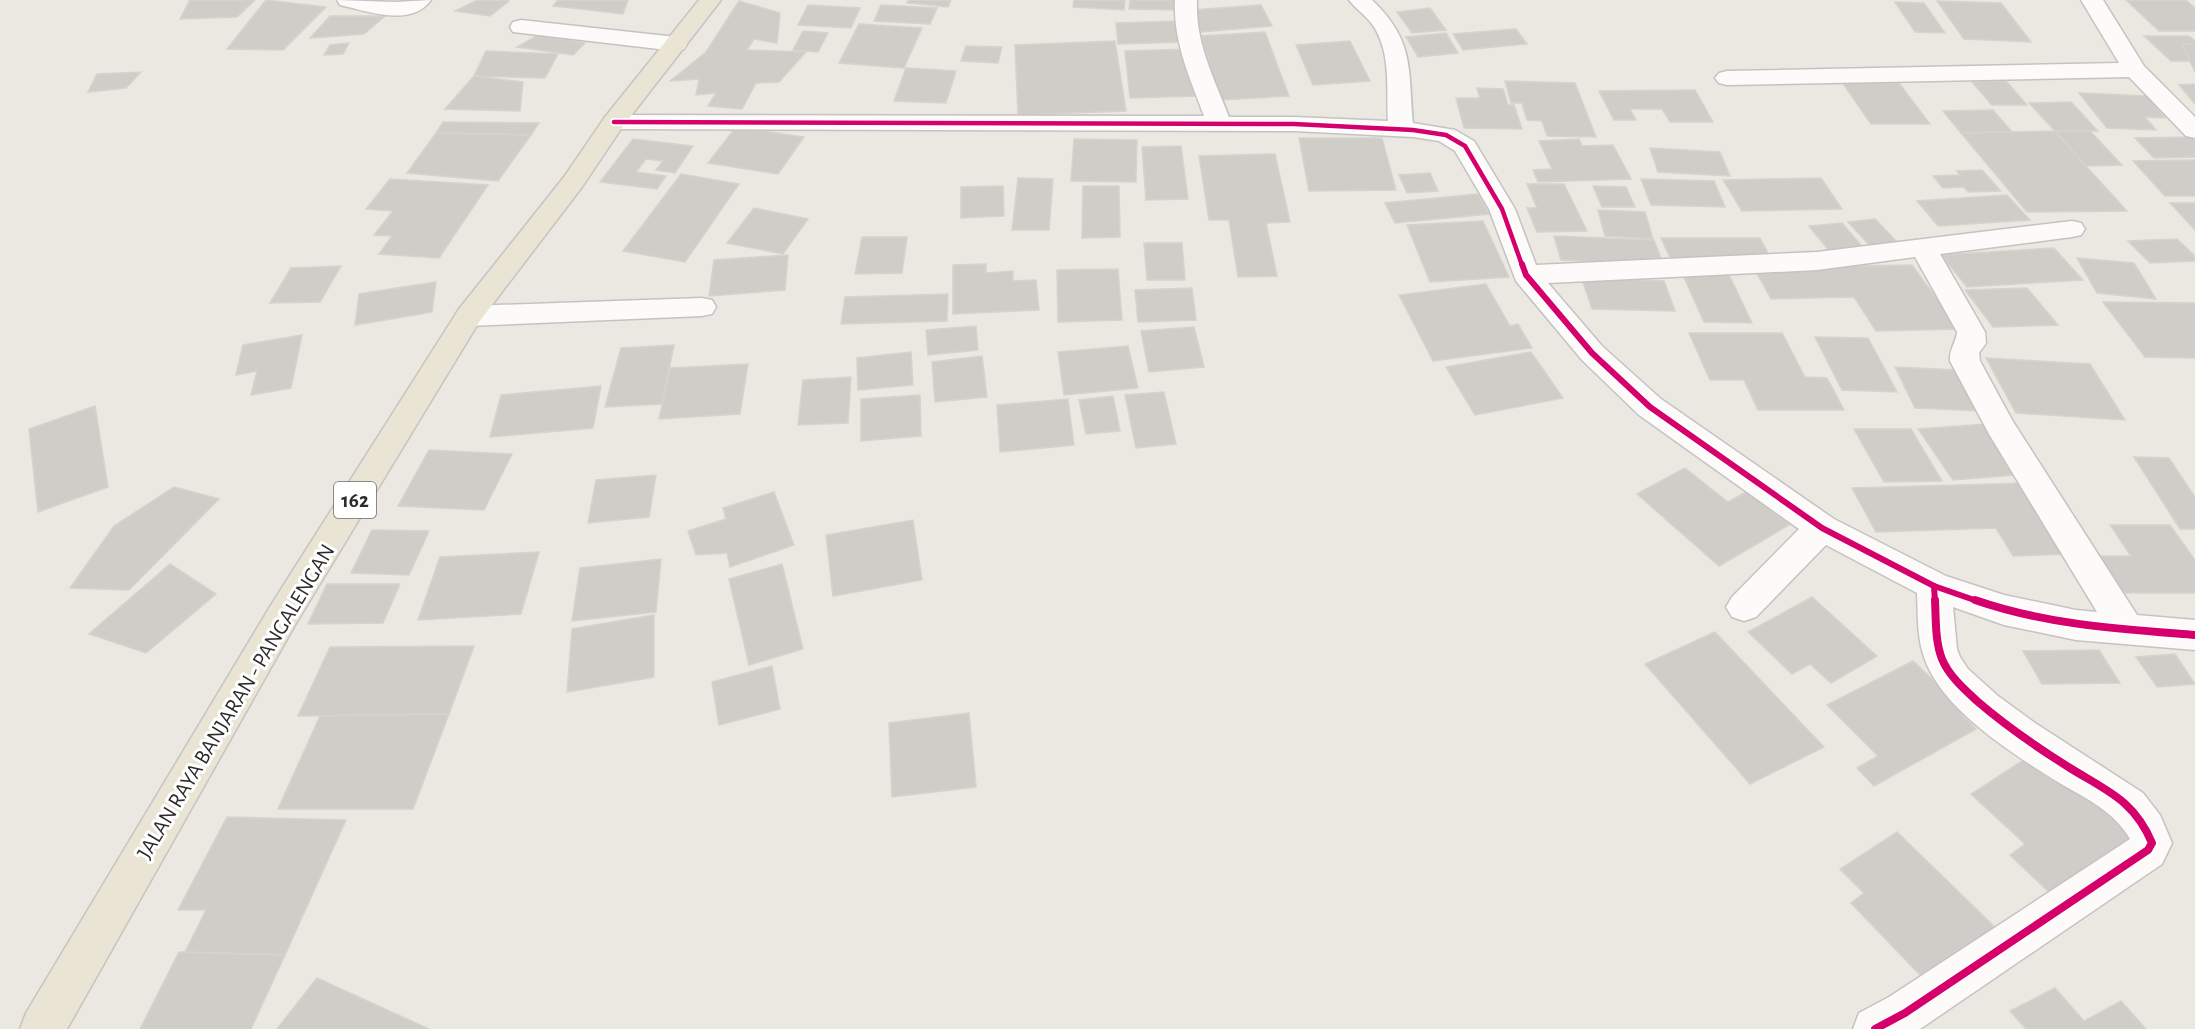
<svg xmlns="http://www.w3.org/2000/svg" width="2195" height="1029" viewBox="0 0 2195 1029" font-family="'Alegreya Sans',sans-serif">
	<rect width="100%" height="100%" fill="#ebe7e1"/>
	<g fill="#cfcdc8" stroke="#d6d3cd" stroke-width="1.5">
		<polygon points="190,0 255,0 237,17 180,19"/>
		<polygon points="266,0 326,7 283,50 227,49"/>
		<polygon points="477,0 505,0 509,1 490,16 455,11"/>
		<polygon points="558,0 628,0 623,14 553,6"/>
		<polygon points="909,0 951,0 948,7 907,3"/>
		<polygon points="1074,0 1125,0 1124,10 1073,7"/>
		<polygon points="1130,0 1178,0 1178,10 1129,9"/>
		<polygon points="2126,0 2186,0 2195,8 2195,31 2159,31"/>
		<polygon points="739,1 780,13 777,43 754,39 747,50 806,52 779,82 756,83 742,109 708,106 716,93 696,95 699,79 670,81 706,52"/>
		<polygon points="1937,1 2001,3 2031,42 1964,39"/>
		<polygon points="1895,2 1924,3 1945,33 1915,32"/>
		<polygon points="808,5 860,8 851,28 798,25"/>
		<polygon points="881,5 937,8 930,24 874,21"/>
		<polygon points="1261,5 1272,26 1201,32 1193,10"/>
		<polygon points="1430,8 1446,30 1412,33 1397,12"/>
		<polygon points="330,16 385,16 364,34 310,38"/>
		<polygon points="1179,21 1183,42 1118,44 1116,23"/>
		<polygon points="859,24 922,28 904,68 839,63"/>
		<polygon points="1516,29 1527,44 1463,50 1453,34"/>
		<polygon points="803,31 828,33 818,52 793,50"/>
		<polygon points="1265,32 1289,96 1221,100 1201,36"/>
		<polygon points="1446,33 1458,53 1418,57 1406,37"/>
		<polygon points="538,35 585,43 573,55 517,47"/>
		<polygon points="2144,36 2189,36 2195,41 2195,61 2171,61"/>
		<polygon points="1115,41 1126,111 1018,115 1015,45"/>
		<polygon points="1350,41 1370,81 1313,85 1296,45"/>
		<polygon points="349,43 343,54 324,55 330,45"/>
		<polygon points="2182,44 2195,44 2195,72"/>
		<polygon points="966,46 1002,47 998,63 961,61"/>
		<polygon points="1188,49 1197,96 1130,98 1125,51"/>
		<polygon points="486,51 558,54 545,78 474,76"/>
		<polygon points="906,68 956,71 946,103 894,101"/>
		<polygon points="141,72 126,88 88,92 97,74"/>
		<polygon points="474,76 523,82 520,111 445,109"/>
		<polygon points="1505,81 1575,83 1596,137 1547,136 1542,121 1527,120 1522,103 1511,103"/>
		<polygon points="2006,81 2027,105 1992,105 1972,82"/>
		<polygon points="1842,82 1899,83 1930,124 1871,124"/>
		<polygon points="2195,84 2195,104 2179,85"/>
		<polygon points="1477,88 1503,89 1508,105 1514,105 1522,129 1464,128 1456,98 1480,98"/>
		<polygon points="1695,90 1713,122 1670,122 1662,109 1630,109 1636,120 1614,120 1599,91"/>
		<polygon points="2079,93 2147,96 2165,118 2145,117 2156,130 2107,128"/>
		<polygon points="2071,102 2098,131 2055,131 2029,103"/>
		<polygon points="1993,110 2012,132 1961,133 1943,111"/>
		<polygon points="443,122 539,123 531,135 436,133"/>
		<polygon points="736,127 804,137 778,174 708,163"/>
		<polygon points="2055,131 2090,131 2122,165 2086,166"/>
		<polygon points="2055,131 2086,166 2127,211 2027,212 1961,133"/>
		<polygon points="436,133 531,135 498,181 407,173"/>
		<polygon points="2192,137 2195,140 2195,157 2154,158 2135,138"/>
		<polygon points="1299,138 1382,138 1396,190 1309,191"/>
		<polygon points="633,139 693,146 675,173 656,170 663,161 646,159 636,172 666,176 657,189 600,182"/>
		<polygon points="1074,139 1137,140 1136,182 1071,181"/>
		<polygon points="1579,139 1582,146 1613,145 1631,179 1538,182 1533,170 1552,169 1539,141"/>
		<polygon points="1181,146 1188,199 1146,200 1142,147"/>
		<polygon points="1650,148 1720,152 1730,176 1658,172"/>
		<polygon points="1275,154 1290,222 1266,223 1277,276 1238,277 1229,220 1209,220 1199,156"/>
		<polygon points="2195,160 2195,196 2165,196 2133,161"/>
		<polygon points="1982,170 2001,191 1968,192 1964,187 1943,188 1933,176 1960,175 1957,171"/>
		<polygon points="1430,173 1438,191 1407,193 1399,175"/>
		<polygon points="681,174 739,184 685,262 623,251"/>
		<polygon points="1018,178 1053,179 1049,230 1012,230"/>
		<polygon points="1821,178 1842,209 1742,211 1723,180"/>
		<polygon points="390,179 488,185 439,258 379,254 392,236 374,235 393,211 366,209"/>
		<polygon points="1641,179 1714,181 1725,207 1651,205"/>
		<polygon points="1527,184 1564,184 1587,231 1537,232 1527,208 1537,208"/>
		<polygon points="1003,186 1004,216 961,218 961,187"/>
		<polygon points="1083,186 1119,186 1120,237 1082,238"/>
		<polygon points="1593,186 1626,187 1635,207 1602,207"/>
		<polygon points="1478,194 1489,214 1395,223 1385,203"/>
		<polygon points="2007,195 2030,220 1938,226 1917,201"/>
		<polygon points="2170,203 2195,203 2195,230"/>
		<polygon points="754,208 808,219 783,254 727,243"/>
		<polygon points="1598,210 1645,212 1653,239 1605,236"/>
		<polygon points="1875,219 1901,246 1873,249 1848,222"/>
		<polygon points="1483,221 1509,277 1430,282 1407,225"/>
		<polygon points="1842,223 1865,250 1831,253 1809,226"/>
		<polygon points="1554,236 1654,240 1663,264 1561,260"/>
		<polygon points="862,237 907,237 902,273 855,274"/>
		<polygon points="1661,238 1760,238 1771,259 1671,260"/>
		<polygon points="2177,239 2195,256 2195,261 2150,263 2128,241"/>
		<polygon points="1144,243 1182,243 1185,280 1147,280"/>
		<polygon points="2054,248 2083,280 1967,287 1941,255"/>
		<polygon points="788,255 785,290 709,296 714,260"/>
		<polygon points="2077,258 2134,263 2156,299 2097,293"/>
		<polygon points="986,264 986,273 1013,271 1013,281 1036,280 1039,310 953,314 953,265"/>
		<polygon points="1912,265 1959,329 1876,331 1854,297 1771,299 1754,268"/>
		<polygon points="341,266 320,302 270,303 291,268"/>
		<polygon points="1118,269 1122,320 1058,322 1057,270"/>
		<polygon points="1683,275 1729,275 1752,323 1704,322"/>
		<polygon points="1582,279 1664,281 1675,311 1592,309"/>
		<polygon points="436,282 432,312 355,325 359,294"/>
		<polygon points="1486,284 1510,326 1518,324 1532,348 1433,361 1399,295"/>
		<polygon points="1192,288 1196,320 1138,322 1135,290"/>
		<polygon points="2027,288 2058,325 1993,327 1965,290"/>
		<polygon points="948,294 947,321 841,324 845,297"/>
		<polygon points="2103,302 2195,303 2195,358 2145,357"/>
		<polygon points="976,326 978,350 928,355 926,330"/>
		<polygon points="1194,327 1204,367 1149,372 1141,331"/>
		<polygon points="1689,333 1782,333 1805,377 1827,378 1844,410 1758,410 1744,380 1710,380"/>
		<polygon points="302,335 291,388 251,395 257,371 236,375 243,345"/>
		<polygon points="1815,337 1868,338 1897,392 1842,390"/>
		<polygon points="674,345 662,404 605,407 621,348"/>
		<polygon points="1128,346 1138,388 1064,395 1058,352"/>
		<polygon points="911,352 913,385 858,390 857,358"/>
		<polygon points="1531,352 1563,398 1475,415 1446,367"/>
		<polygon points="982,356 987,397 935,402 932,362"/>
		<polygon points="1986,358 2090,364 2125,420 2016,413"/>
		<polygon points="748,364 740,414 659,419 670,368"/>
		<polygon points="1895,367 1958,370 1980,411 1915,408"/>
		<polygon points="851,377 848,423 798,425 803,380"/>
		<polygon points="601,386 593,428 490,437 501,395"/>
		<polygon points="1164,392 1176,444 1136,448 1125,395"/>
		<polygon points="920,395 921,436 861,441 861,399"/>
		<polygon points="1113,396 1120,431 1086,434 1079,400"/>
		<polygon points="1068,399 1074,445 1000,452 997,405"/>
		<polygon points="95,406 108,487 38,512 29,429"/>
		<polygon points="1987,424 2026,474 1953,480 1918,429"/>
		<polygon points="1854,429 1911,429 1942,481 1884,482"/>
		<polygon points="429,450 512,454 484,510 398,506"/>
		<polygon points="2134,457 2169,458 2195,497 2195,529 2180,529"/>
		<polygon points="1685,468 1728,502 1748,491 1789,525 1719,566 1637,494"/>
		<polygon points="656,475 649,517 588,523 596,480"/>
		<polygon points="2030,483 2073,554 2013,556 1996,528 1876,532 1852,488"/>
		<polygon points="174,487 219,499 129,590 70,588 114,526"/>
		<polygon points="774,492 794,545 730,567 727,553 696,555 688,531 726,519 723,508"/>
		<polygon points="913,520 922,580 833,596 826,535"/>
		<polygon points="2110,525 2170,525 2195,560 2195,593 2123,593 2098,556 2131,556"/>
		<polygon points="372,530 429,531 409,575 351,573"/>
		<polygon points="539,552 521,614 418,620 440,557"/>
		<polygon points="661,559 656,612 572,621 580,568"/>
		<polygon points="170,564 216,594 146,653 89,634"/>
		<polygon points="782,564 803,649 749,665 729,579"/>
		<polygon points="327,584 400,584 383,623 308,624"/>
		<polygon points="1812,597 1877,656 1831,683 1810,664 1792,674 1748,632"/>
		<polygon points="654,615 654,677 567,692 572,629"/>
		<polygon points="1715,632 1824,747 1750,784 1645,664"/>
		<polygon points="474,646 449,714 298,716 330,647"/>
		<polygon points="2099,650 2120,683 2042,684 2023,651"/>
		<polygon points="2175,654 2195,684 2157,687 2136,657"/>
		<polygon points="1913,661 1966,711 1960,713 1976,729 1874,786 1857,768 1878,756 1827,705"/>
		<polygon points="772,666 780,709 719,725 712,682"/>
		<polygon points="969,713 976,787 892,797 889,723"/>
		<polygon points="449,714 413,809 278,809 320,716"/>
		<polygon points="2036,752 2137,840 2055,898 2010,855 2025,844 1971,794"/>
		<polygon points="227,817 346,820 285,955 185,952 206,910 178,910"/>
		<polygon points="1897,832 2006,938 1943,984 1930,969 1921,976 1851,903 1864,893 1840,869"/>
		<polygon points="179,952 185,952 285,955 251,1029 140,1029"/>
		<polygon points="317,978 429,1029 277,1029"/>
		<polygon points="2055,988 2084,1021 2121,1001 2146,1029 2026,1029 2010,1011"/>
	</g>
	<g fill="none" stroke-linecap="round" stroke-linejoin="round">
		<defs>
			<g id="minor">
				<path d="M337 0 395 2 431 0C411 28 367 11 340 5Z"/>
				<path d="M1175 0H1197C1195 42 1214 78 1229 117H1294L1388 121C1386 90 1392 52 1372 24 1365 15 1356 9 1349 0H1372C1415 41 1408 69 1413 123L1455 130 1474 141 1515 209 1536 265 1817 252 2072 221 2081 223 2085 229 2081 235 2072 237 1940 254 1985 332 1986 343 1979 353 1980 361 2012 420 2137 615 2195 620V650L2076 640 2004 625 1953 607 1957 649 1960 657 1968 669 1998 696 2035 723 2143 793 2160 815 2172 843 2162 864 1920 1029H1853L1859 1013 1889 997 2130 839C2114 812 2089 800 2063 785 2017 757 1941 710 1924 657 1917 637 1918 615 1917 593L1826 545 1756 617 1744 621 1732 617 1726 607 1732 597 1799 529 1639 415 1582 360 1516 281 1489 209 1455 151 1439 141 1413 137 1294 131 614 129 605 127 602 122 605 117 614 115 1204 116C1190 78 1173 42 1175 0ZM1915 257 1957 332C1956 343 1949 349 1950 361L1989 434 2097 612 2076 610 2004 595 1946 576 1834 519 1661 399 1602 346 1548 283 1817 270Z"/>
				<polygon points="2081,0 2103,0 2144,66 2195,117 2195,138 2186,136 2129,77 1727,85 1719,83 1715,78 1719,73 1727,71 2119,63"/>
				<polygon points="521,20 676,37 684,39 687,44 684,49 676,51 513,32 510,27 513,22"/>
				<polygon points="702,298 712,300 716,307 712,314 702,316 469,326 459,323 455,316 459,309 469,306"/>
			</g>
			<polygon id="primary" points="699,0 721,0 623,126 582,187 479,322 295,625 67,1029 20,1029 26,1013 271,605 459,309 564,177 605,117"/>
		</defs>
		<use href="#minor" stroke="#c4c3c3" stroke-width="3"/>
		<use href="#primary" stroke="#c6c4c2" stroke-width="3"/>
		<use href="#minor" fill="#fcfbfa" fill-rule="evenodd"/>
		<use href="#primary" fill="#e9e4d3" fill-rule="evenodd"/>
		<defs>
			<polyline id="cycleway-far2" points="614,122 1294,124 1413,130 1446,135 1465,146 1502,209 1522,265"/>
			<g id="cycleway-far1">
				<polyline points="1522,264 1526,275 1592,353 1650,407 1822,528 1934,586 1980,602"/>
				<polyline points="1934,586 1935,602"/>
			</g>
			<g id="cycleway">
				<path d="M1975 600C2047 625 2120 629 2195 635"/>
				<path d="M1875 1029 1905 1013 2148 850 2152 843C2134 800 2107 791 2070 768 2038 748 2006 726 1977 701 1964 689 1949 676 1942 659 1935 641 1936 620 1935 600"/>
			</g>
		</defs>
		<use href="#cycleway-far2" stroke="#fff" stroke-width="8"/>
		<use href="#cycleway-far1" stroke="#fff" stroke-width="10"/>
		<use href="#cycleway" stroke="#fff" stroke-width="11"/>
		<use href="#cycleway-far2" stroke="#d6006c" stroke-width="4.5"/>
		<use href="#cycleway-far1" stroke="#d6006c" stroke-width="6"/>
		<use href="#cycleway" stroke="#d6006c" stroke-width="8"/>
	</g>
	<g text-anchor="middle" stroke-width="6" stroke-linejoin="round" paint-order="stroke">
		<rect fill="#fff" stroke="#6b6b6b" stroke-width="1.5" x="334" y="482" width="42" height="36" rx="4.5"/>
		<g font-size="21" font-weight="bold" fill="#2c2c2c">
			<text x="355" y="507">162</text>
		</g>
		<g font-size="22" fill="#2c2c2c" stroke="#fff">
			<text transform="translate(235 701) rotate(-59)" y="8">JALAN RAYA BANJARAN - PANGALENGAN</text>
		</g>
	</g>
</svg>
